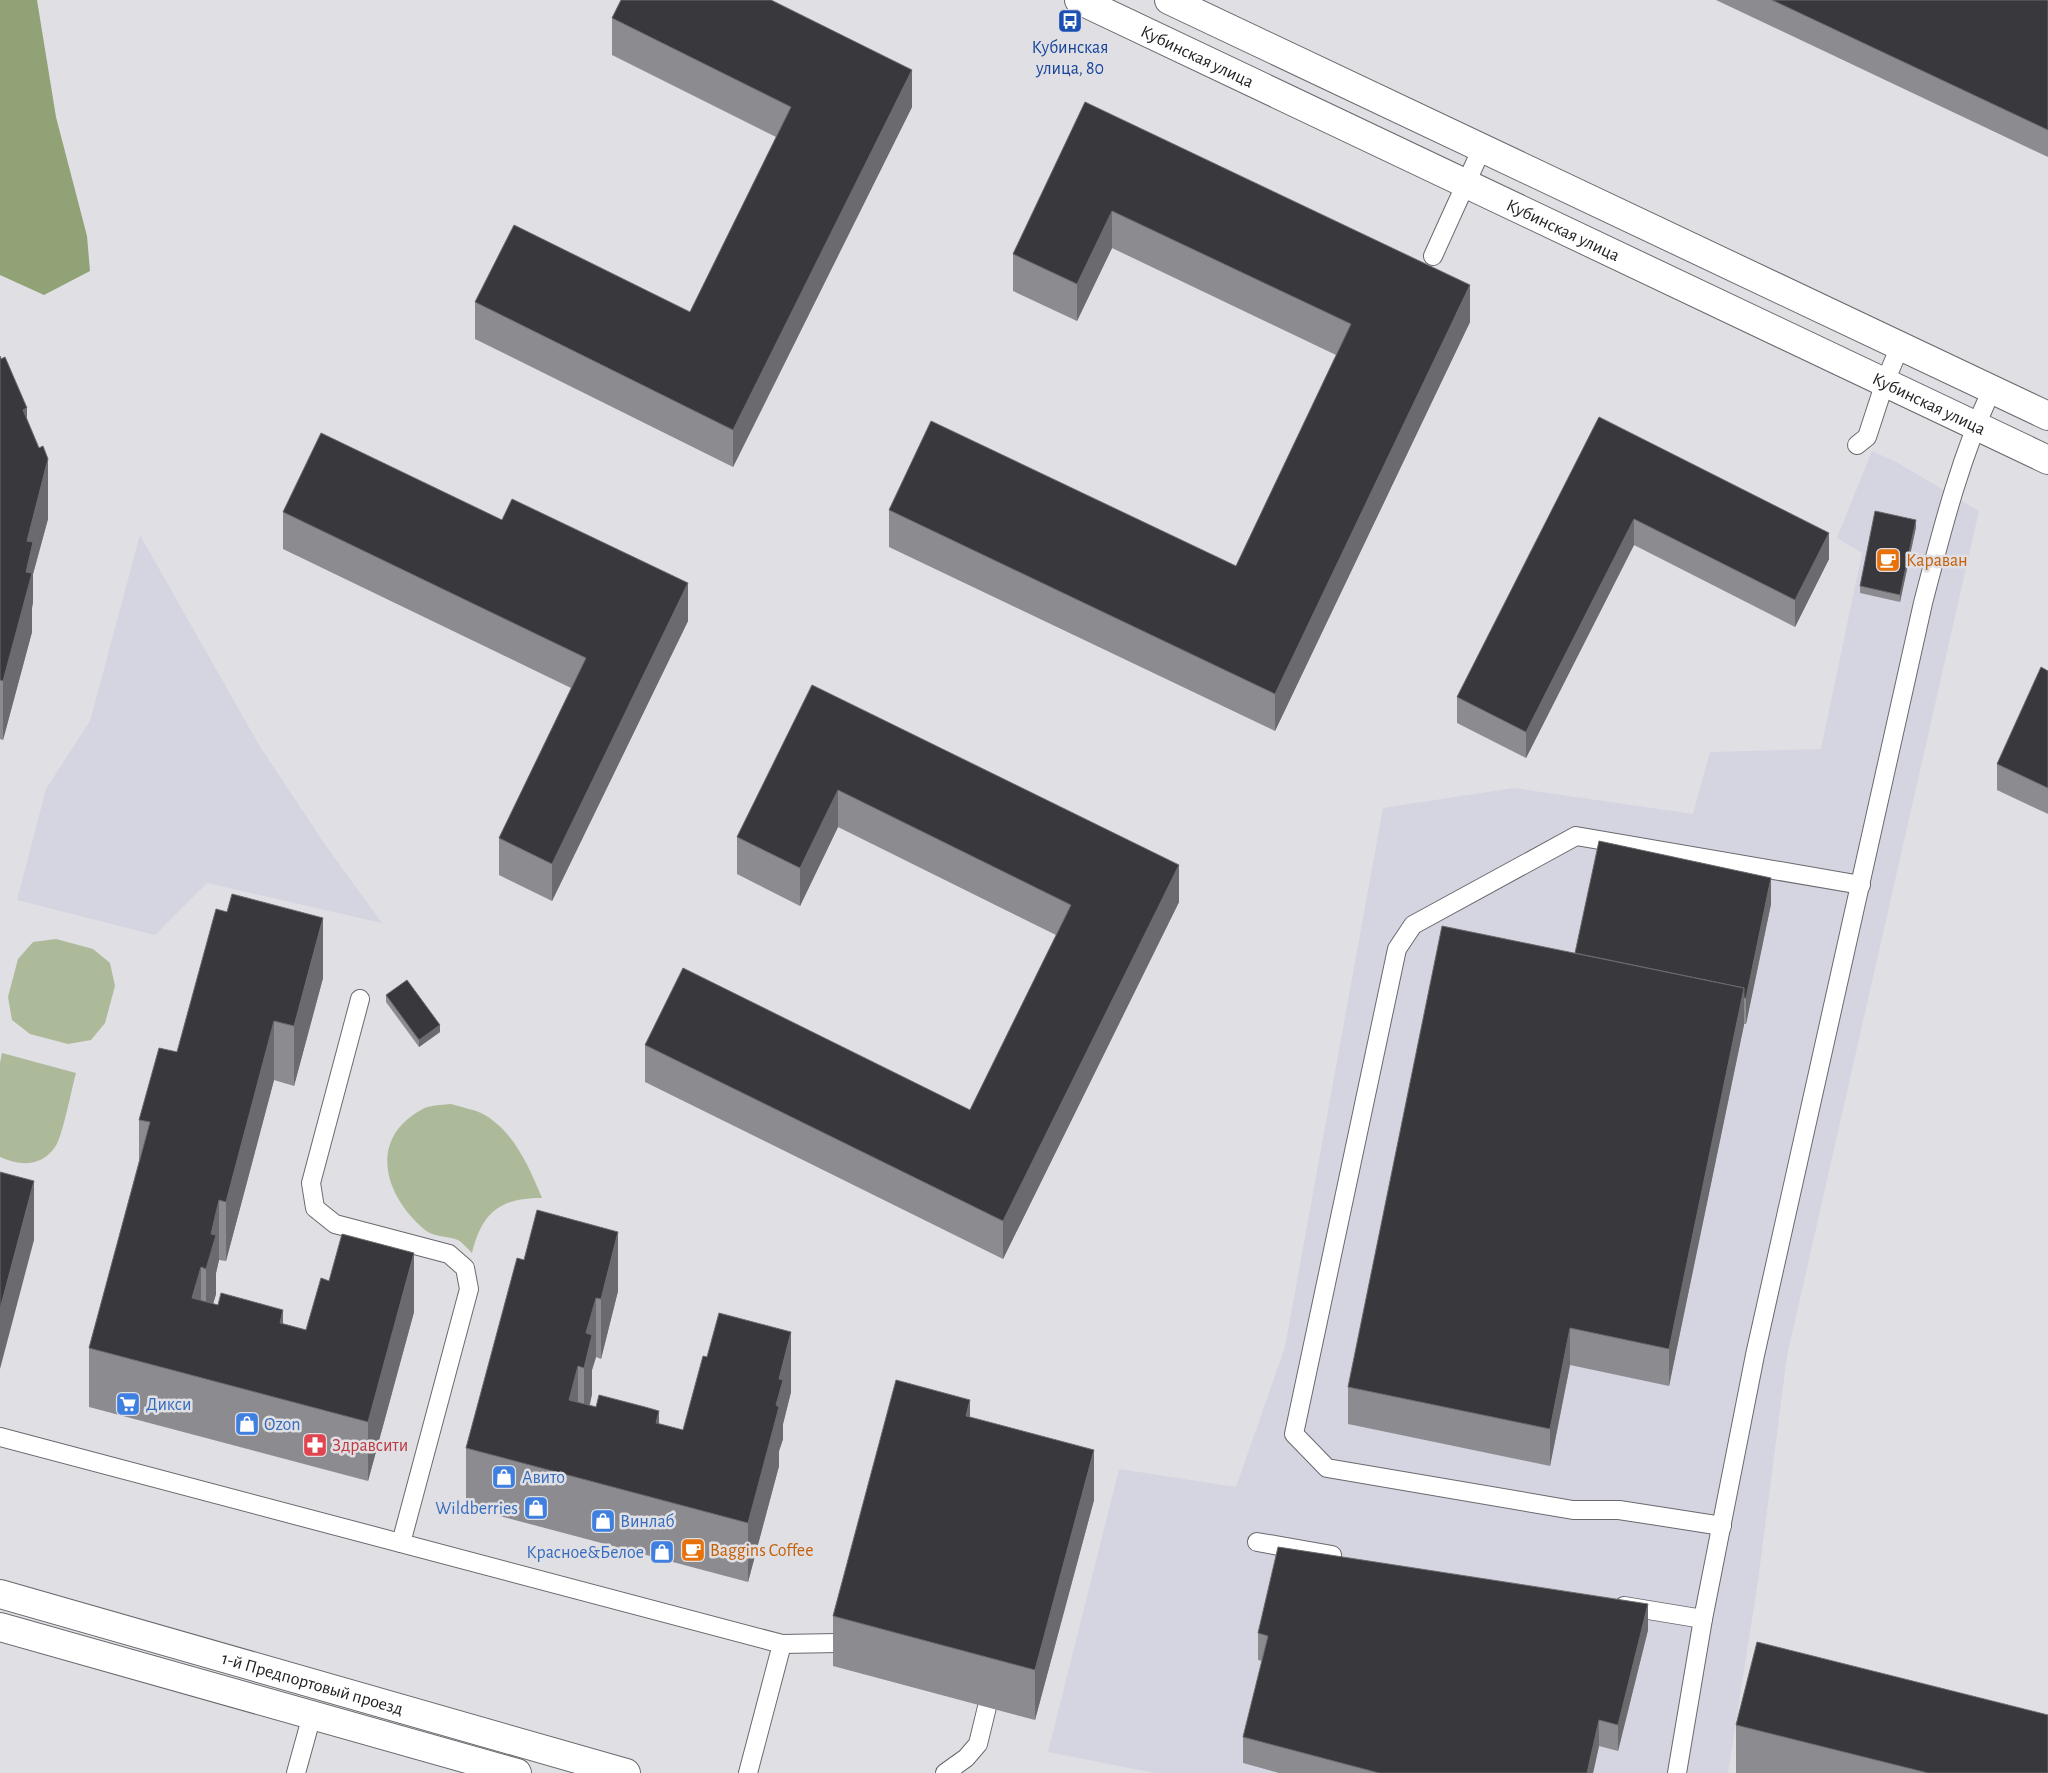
<svg xmlns="http://www.w3.org/2000/svg" width="2048" height="1773" viewBox="0 0 2048 1773" font-family="'Alegreya Sans',sans-serif">
	<rect width="100%" height="100%" fill="#dfdfe4"/>
	<g fill="#d5d5e2">
		<polygon points="1872,451 1898,463 1979,511 1787,1356 1758,1581 1728,1773 1155,1773 1048,1752 1119,1469 1236,1487 1285,1347 1383,808 1514,788 1693,814 1710,752 1821,749 1862,553 1837,538"/>
		<polygon points="140,535 259,745 326,846 382,923 207,883 155,935 17,900 46,789 90,721"/>
	</g>
	<g fill="#adba99">
		<polygon points="56,939 93,949 110,963 115,986 105,1023 91,1040 68,1044 30,1034 12,1020 8,997 18,959 33,942"/>
		<path d="M2 1053 76 1073C72 1087 62 1139 55 1147 41 1167 20 1166 0 1157V1063Z"/>
		<path d="M451 1104C460 1107 472 1109 481 1113 513 1129 529 1167 542 1198 500 1198 482 1212 472 1253 468 1249 463 1243 458 1240 449 1236 433 1237 425 1230 385 1197 367 1140 421 1110 428 1105 442 1105 451 1104Z"/>
	</g>
	<polygon fill="#92a277" points="0,0 37,0 56,117 87,236 90,271 44,295 0,275"/>
	<g fill="none" stroke-linecap="round" stroke-linejoin="round">
		<defs>
			<g id="service">
				<polyline points="1433,256 1482,148"/>
				<polyline points="1857,445 1867,437 1885,382 1900,346"/>
				<polyline points="360,999 311,1183 315,1208 335,1224 449,1254 465,1268 469,1289 401,1543"/>
				<polyline points="0,1437 782,1644 838,1643"/>
				<polyline points="1722,1526 1619,1510 1573,1510 1327,1468 1294,1434 1397,949 1413,925 1576,836 1861,885"/>
				<polyline points="1257,1542 1332,1555"/>
				<polyline points="1624,1606 1703,1619"/>
				<polyline points="296,1773 312,1715"/>
				<polyline points="748,1773 782,1644"/>
				<polyline points="945,1773 966,1758 978,1744 987,1707"/>
				<path d="M1677 1773 1703 1619 1755 1355 1923 603C1942 530 1960 458 1992 389"/>
			</g>
			<g id="minor">
				<path id="s1" d="M0 1594 626 1773"/>
				<polyline points="0,1627 517,1773"/>
			</g>
			<g id="secondary">
				<path id="s2" d="M1079 0 2048 460"/>
				<polyline points="1169,0 2048,416"/>
			</g>
		</defs>
		<use href="#service" stroke="#69696e" stroke-width="20"/>
		<use href="#minor" stroke="#69696e" stroke-width="30"/>
		<use href="#secondary" stroke="#69696e" stroke-width="30"/>
		<use href="#service" stroke="#fff" stroke-width="18"/>
		<use href="#minor" stroke="#fff" stroke-width="28"/>
		<use href="#secondary" stroke="#fff" stroke-width="28"/>
	</g>
	<g fill="#8c8c90">
		<polygon points="1716,0 2048,0 2048,157"/>
		<polygon points="612,18 912,107 733,467 475,339 475,302 690,312 776,137 612,55"/>
		<polygon points="1085,102 1470,322 1275,731 889,547 889,510 1236,566 1336,355 1112,248 1077,321 1013,291 1013,254"/>
		<polygon points="0,356 27,419 48,519 33,574 33,602 32,608 32,632 3,740 0,739"/>
		<polygon points="1599,417 1829,559 1795,627 1634,545 1526,758 1457,723 1457,697"/>
		<polygon points="283,512 502,520 688,621 552,901 499,875 499,838 571,688 283,549"/>
		<polygon points="1916,527 1900,602 1860,593 1860,586"/>
		<polygon points="2048,671 2048,814 1997,790 1997,764"/>
		<polygon points="812,685 1179,902 1003,1259 645,1082 645,1045 970,1110 1056,935 838,827 800,906 737,874 737,837"/>
		<polygon points="1771,904 1746,1024 1744,1024 1669,1386 1570,1365 1550,1466 1348,1424 1348,1387 1575,953"/>
		<polygon points="323,978 294,1086 274,1080 226,1261 219,1260 216,1273 216,1294 213,1304 306,1330 414,1312 368,1481 89,1407 89,1348 139,1161 139,1120 177,1052"/>
		<polygon points="386,995 440,1032 419,1047 386,1002"/>
		<polygon points="524,1260 618,1291 601,1359 596,1357 592,1370 592,1394 590,1405 683,1430 791,1392 783,1424 783,1439 779,1451 779,1466 748,1582 466,1507 466,1448"/>
		<polygon points="970,1417 1094,1500 1035,1720 833,1666 833,1616"/>
		<polygon points="1648,1630 1618,1751 1599,1746 1593,1773 1279,1773 1243,1763 1243,1737 1262,1661 1258,1660 1258,1633"/>
		<polygon points="1736,1725 2048,1773 1736,1773"/>
	</g>
	<g fill="#6b6b6f">
		<polygon points="912,70 912,107 733,467 733,430"/>
		<polygon points="1112,211 1112,248 1077,321 1077,284"/>
		<polygon points="1470,285 1470,322 1275,731 1275,694"/>
		<polygon points="27,408 27,467 23,410"/>
		<polygon points="48,459 48,519 33,574 33,602 32,608 32,632 3,740 3,681 26,572 27,541"/>
		<polygon points="1634,519 1634,545 1526,758 1526,732"/>
		<polygon points="1916,520 1916,527 1900,602 1900,595"/>
		<polygon points="1829,533 1829,559 1795,627 1795,600"/>
		<polygon points="688,583 688,621 552,901 552,864"/>
		<polygon points="838,790 838,827 800,906 800,868"/>
		<polygon points="1179,865 1179,902 1003,1259 1003,1221"/>
		<polygon points="1771,878 1771,904 1746,1024 1746,998"/>
		<polygon points="323,918 323,978 294,1086 294,1026"/>
		<polygon points="1744,988 1744,1025 1669,1386 1669,1349"/>
		<polygon points="274,1021 274,1080 226,1261 226,1202"/>
		<polygon points="440,1025 440,1032 419,1047 419,1040"/>
		<polygon points="34,1181 34,1240 0,1369 0,1309"/>
		<polygon points="219,1200 219,1260 216,1273 216,1294 206,1328 206,1269 211,1234"/>
		<polygon points="618,1232 618,1291 601,1359 601,1299"/>
		<polygon points="414,1253 414,1312 368,1481 368,1422"/>
		<polygon points="201,1267 201,1326 192,1298"/>
		<polygon points="596,1298 596,1357 592,1370 592,1394 584,1427 584,1368 586,1333"/>
		<polygon points="283,1310 283,1369 280,1323"/>
		<polygon points="1570,1328 1570,1365 1550,1466 1550,1429"/>
		<polygon points="791,1332 791,1392 783,1424 783,1439 779,1451 779,1466 748,1582 748,1523 776,1405 779,1379"/>
		<polygon points="578,1366 578,1426 569,1400"/>
		<polygon points="970,1400 970,1449 966,1416"/>
		<polygon points="659,1411 659,1470 656,1423"/>
		<polygon points="1094,1450 1094,1500 1035,1720 1035,1670"/>
		<polygon points="1648,1604 1648,1630 1618,1751 1618,1725"/>
		<polygon points="1599,1720 1599,1746 1593,1773 1587,1773"/>
	</g>
	<g fill="#39393d" stroke="#6b6b6f">
		<polygon points="621,0 771,0 912,70 733,430 475,302 514,225 690,312 791,107 612,18"/>
		<polygon points="1772,0 2048,0 2048,130"/>
		<polygon points="1085,102 1470,285 1275,694 889,510 931,421 1236,566 1351,324 1112,211 1077,284 1013,254"/>
		<polygon points="0,356 1,359 5,357 27,408 23,410 39,448 43,446 48,459 27,541 33,542 26,572 32,573 3,681 0,680"/>
		<polygon points="1599,417 1829,533 1795,600 1634,519 1526,732 1457,697"/>
		<polygon points="321,433 502,520 512,499 688,583 552,864 499,838 586,658 283,512"/>
		<polygon points="1875,511 1916,520 1900,595 1860,586"/>
		<polygon points="2041,667 2048,671 2048,788 1997,764"/>
		<polygon points="812,685 1179,865 1003,1221 645,1045 683,968 970,1110 1071,905 838,790 800,868 737,837"/>
		<polygon points="1599,841 1771,878 1746,998 1744,998 1744,988 1575,953"/>
		<polygon points="232,894 323,918 294,1026 274,1021 226,1202 219,1200 211,1234 216,1235 206,1269 201,1267 192,1298 218,1305 221,1293 283,1310 280,1323 306,1330 321,1278 329,1281 342,1234 414,1253 368,1422 89,1348 150,1122 139,1120 159,1048 177,1052 216,909 227,912"/>
		<polygon points="1442,926 1744,988 1669,1349 1570,1328 1550,1429 1348,1387"/>
		<polygon points="407,980 440,1025 419,1040 386,995"/>
		<polygon points="0,1172 34,1181 0,1309"/>
		<polygon points="537,1210 618,1232 601,1299 596,1298 586,1333 592,1335 584,1368 578,1366 569,1400 596,1407 599,1395 645,1407 659,1411 656,1423 683,1430 703,1356 707,1357 719,1313 791,1332 779,1379 783,1380 776,1405 779,1407 748,1523 466,1448 517,1258 524,1260"/>
		<polygon points="896,1380 970,1400 966,1416 1094,1450 1035,1670 833,1616"/>
		<polygon points="1278,1547 1648,1604 1618,1725 1599,1720 1587,1773 1379,1773 1243,1737 1268,1636 1258,1633"/>
		<polygon points="1757,1642 2048,1715 2048,1773 1928,1773 1736,1725"/>
	</g>
	<defs>
		<symbol id="bus-square" viewBox="-11 -11 22 22"><rect x="-9" y="-9" width="18" height="18" rx="4" fill="#1a4fb4" stroke="#dfdfe4"/><path d="M-5-6H5V4H4V6H2V4H-2V6H-4V4H-5ZM-3.5-4V0h7V-4ZM-3.5 1.2v1.5H-2V1.2ZM2 1.2v1.5H3.5V1.2Z" fill="#fff"/></symbol>
		<symbol id="cafe-square" viewBox="-11 -11 22 22"><rect x="-9" y="-9" width="18" height="18" rx="4" fill="#e8710a" stroke="#dfdfe4"/><path d="M-5.5-4.5H6V0H3Q3 3.5 0 3.5H-2.5Q-5.5 3.5-5.5 0ZM3-3.2v2h1.7v-2ZM-6 4.5H4V6H-6Z" fill="#fff"/></symbol>
		<symbol id="supermarket-square" viewBox="-11 -11 22 22"><rect x="-9" y="-9" width="18" height="18" rx="4" fill="#3f7fe0" stroke="#dfdfe4"/><path d="M-6-5.5h2.5l.6 2H6L4.5 2H-2.5L-4.4-4H-6ZM-1.5 3.2a1.3 1.3 0 1 0 .1 0ZM3 3.2a1.3 1.3 0 1 0 .1 0Z" fill="#fff"/></symbol>
		<symbol id="shop-square" viewBox="-11 -11 22 22"><rect x="-9" y="-9" width="18" height="18" rx="4" fill="#3f7fe0" stroke="#dfdfe4"/><path d="M-5-2.5h2.3a2.7 3.5 0 0 1 5.4 0H5L5.5 6h-11ZM-1.5-2.5h3a1.5 2.3 0 0 0-3 0Z" fill="#fff"/></symbol>
		<symbol id="pharmacy-square" viewBox="-11 -11 22 22"><rect x="-9" y="-9" width="18" height="18" rx="4" fill="#e0444e" stroke="#dfdfe4"/><path d="M-2-6h4v4h4v4h-4v4h-4v-4h-4v-4h4Z" fill="#fff"/></symbol>
	</defs>
	<g fill-rule="evenodd">
		<use href="#bus-square" x="1056" y="7" width="28" height="28"/>
		<use href="#cafe-square" x="1874" y="546" width="28" height="28"/>
		<use href="#supermarket-square" x="114" y="1390" width="28" height="28"/>
		<use href="#shop-square" x="233" y="1410" width="28" height="28"/>
		<use href="#pharmacy-square" x="301" y="1431" width="28" height="28"/>
		<use href="#shop-square" x="490" y="1463" width="28" height="28"/>
		<use href="#shop-square" x="522" y="1494" width="28" height="28"/>
		<use href="#shop-square" x="589" y="1507" width="28" height="28"/>
		<use href="#cafe-square" x="679" y="1536" width="28" height="28"/>
		<use href="#shop-square" x="648" y="1538" width="28" height="28"/>
	</g>
	<g text-anchor="middle" stroke-width="5" stroke-linejoin="round" paint-order="stroke">
		<g font-size="18" fill="#164399" stroke="#dfdfe4">
			<text x="1070" y="53">Кубинская<tspan x="1070" dy="21">улица, 80</tspan></text>
		</g>
		<g font-size="18" fill="#222224" stroke="#dfdfe4">
			<text dy="6" stroke="none"><textPath href="#s2" startOffset="131">Кубинская улица</textPath></text>
			<text dy="6" stroke="none"><textPath href="#s2" startOffset="536">Кубинская улица</textPath></text>
			<text dy="6" stroke="none"><textPath href="#s2" startOffset="941">Кубинская улица</textPath></text>
			<text dy="6" stroke="none"><textPath href="#s1" startOffset="325">1-й Предпортовый проезд</textPath></text>
		</g>
		<g font-size="18" fill="#c56008" stroke="#dfdfe4" text-anchor="start">
			<text x="1906" y="566">Караван</text>
			<text x="710" y="1556">Baggins Coffee</text>
		</g>
		<g font-size="18" fill="#366cbe" stroke="#dfdfe4" text-anchor="start">
			<text x="146" y="1410">Дикси</text>
			<text x="264" y="1430">Ozon</text>
			<text x="522" y="1483">Авито</text>
			<text x="518" y="1514" text-anchor="end">Wildberries</text>
			<text x="620" y="1527">Винлаб</text>
			<text x="644" y="1558" text-anchor="end">Красное&amp;Белое</text>
		</g>
		<g font-size="18" fill="#be3a42" stroke="#dfdfe4" text-anchor="start">
			<text x="332" y="1451">Здравсити</text>
		</g>
	</g>
</svg>
